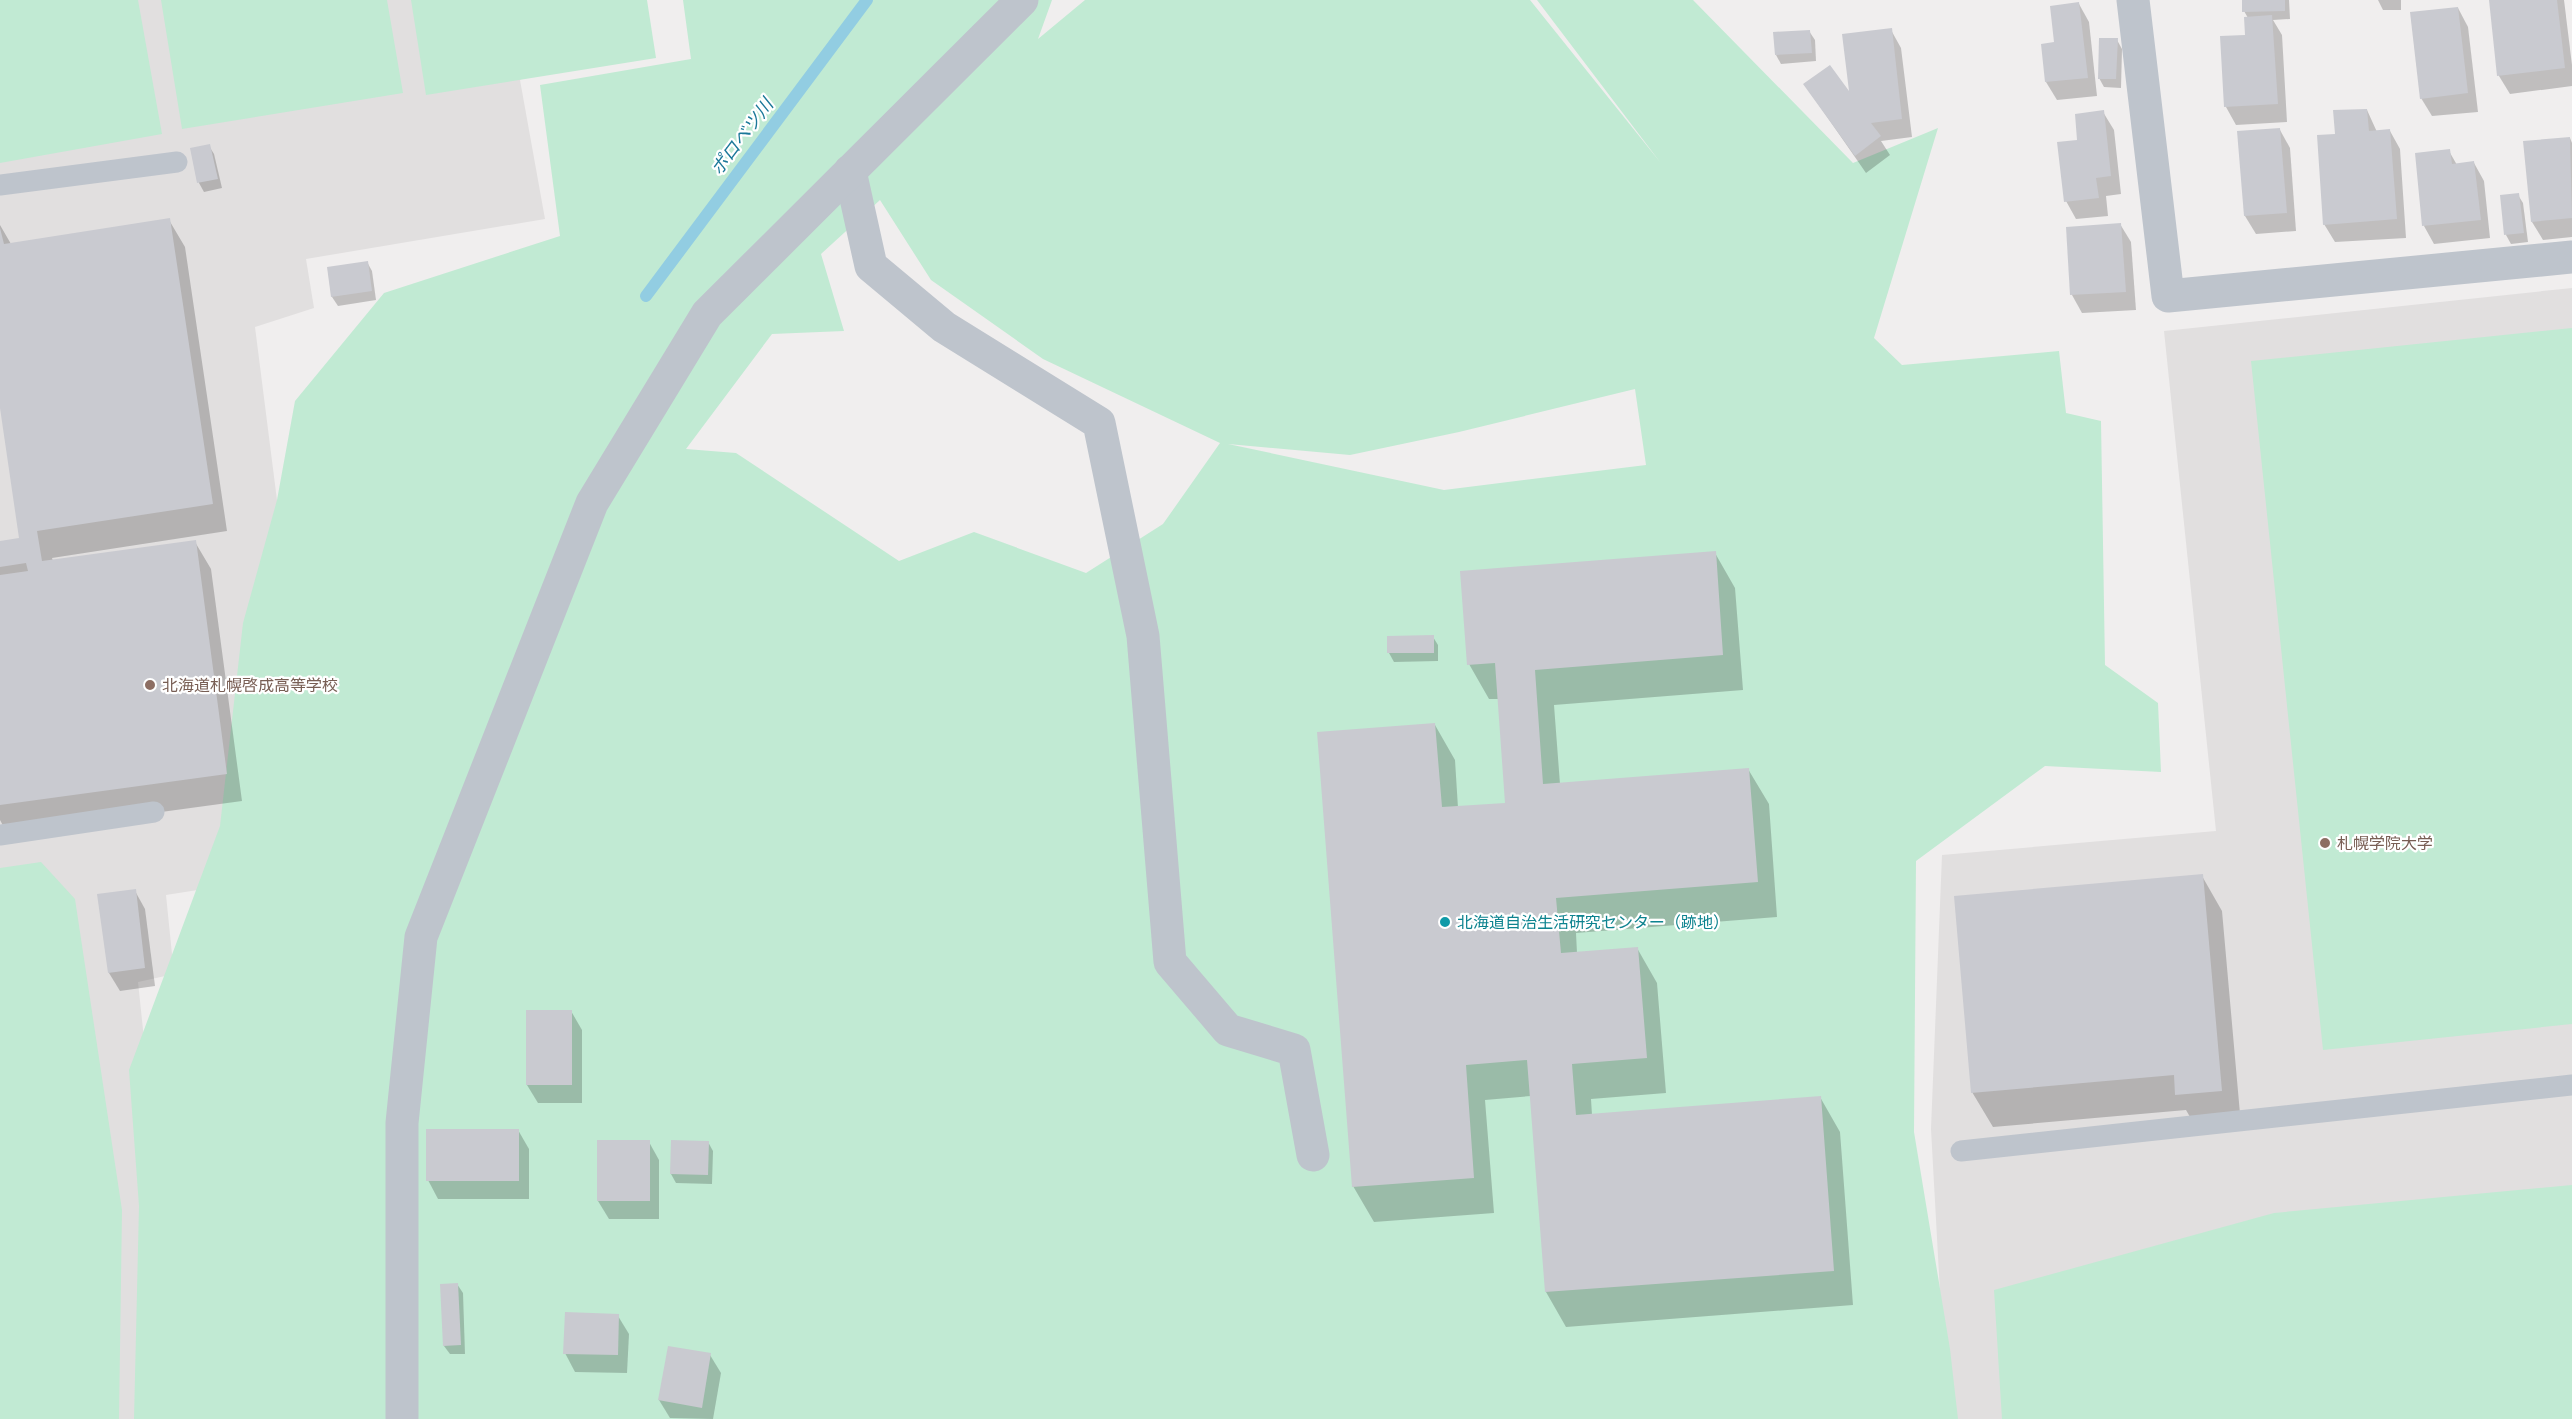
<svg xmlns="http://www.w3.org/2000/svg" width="2572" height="1419" viewBox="0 0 2572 1419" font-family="'Golos Text','Noto Sans JP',sans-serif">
	<rect width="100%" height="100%" fill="#f0eeee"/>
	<g fill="#e1dfdf">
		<polygon points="0,0 647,0 520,80 545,219 306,259 314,308 255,327 324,870 166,895 174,974 138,982 184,1419 0,1419"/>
		<polygon points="2572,288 2572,1419 1947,1419 1931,1129 1942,855 2216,831 2164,331"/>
	</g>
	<g fill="#c1ead3" fill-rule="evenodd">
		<polygon points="0,0 138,0 162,134 0,163"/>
		<polygon points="161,0 387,0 403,93 182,129"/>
		<polygon points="411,0 647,0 656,58 426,95"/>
		<path d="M683 0H1052L1038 39 1085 0H1530L1660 162 1537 0H1693L1853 163 1938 128 1874 338 1902 365 2059 351 2066 413 2101 421 2105 665 2158 703 2161 772 2045 766 1916 861 1914 1132 1950 1349 1958 1419H134L139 1206 129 1070 220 826 243 623 277 500 295 401 384 293 560 236 540 85 691 59ZM880 200 931 280 1043 359 1220 443 1163 524 1086 573 974 532 899 561 736 453 686 449 772 334 844 331 821 254ZM1635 389 1646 465 1444 490 1228 444 1350 455 1459 432Z"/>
		<polygon points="2572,328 2572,1024 2323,1050 2251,361"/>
		<polygon points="41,862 75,899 122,1210 119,1419 0,1419 0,868"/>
		<polygon points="2572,1185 2572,1419 2002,1419 1994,1290 2274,1213"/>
	</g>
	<g fill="#0003">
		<polygon points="2243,0 2289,0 2290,19 2273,20 2282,35 2287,122 2236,125 2226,107 2247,36 2248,18 2244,11"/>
		<polygon points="2401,0 2401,10 2383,10 2378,0"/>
		<polygon points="2490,0 2564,0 2572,65 2572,86 2510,94 2499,76"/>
		<polygon points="2079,4 2089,22 2097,96 2057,100 2046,82"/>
		<polygon points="2458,8 2468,27 2478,112 2432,116 2421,98"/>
		<polygon points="1891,30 1901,48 1912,137 1881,141 1890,155 1866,173 1805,85 1851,97"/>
		<polygon points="1809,31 1815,40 1816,61 1781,64 1776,55"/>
		<polygon points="2117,40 2122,49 2121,88 2104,87 2099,78"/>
		<polygon points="2367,110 2377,132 2390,131 2400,149 2406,238 2335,242 2324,224 2336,135"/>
		<polygon points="2103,112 2114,130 2121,194 2106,196 2108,216 2076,219 2066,201 2079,141"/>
		<polygon points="2280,130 2290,148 2296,231 2256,234 2245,216 2239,133"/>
		<polygon points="2570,138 2572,143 2572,237 2543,240 2532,222"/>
		<polygon points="209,146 214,154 222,188 204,192 199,183 192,149"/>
		<polygon points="2449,151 2457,165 2474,163 2484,181 2490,238 2434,244 2424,226"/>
		<polygon points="2518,195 2523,203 2528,242 2511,244 2506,235"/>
		<polygon points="169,220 185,247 227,531 52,558 53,561 195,542 211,569 242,801 7,833 0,820 0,542 21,539 0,395 0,225 11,244"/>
		<polygon points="2120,224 2131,242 2136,310 2082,313 2072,295 2067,228"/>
		<polygon points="367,262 372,271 376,300 338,306 332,297 328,268"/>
		<polygon points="1715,553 1735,588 1743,690 1554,705 1560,784 1748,769 1769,804 1777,917 1576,933 1577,953 1637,948 1657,983 1666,1093 1591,1099 1592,1115 1820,1097 1840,1132 1853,1305 1566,1327 1546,1292 1531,1096 1485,1100 1494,1213 1374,1222 1353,1186 1435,725 1455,760 1458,808 1507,804 1499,699 1489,699 1469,664"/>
		<polygon points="1388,637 1433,637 1438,645 1438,661 1394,662 1389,653"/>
		<polygon points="2202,876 2222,911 2241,1125 2197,1129 2186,1110 1993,1127 1972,1092"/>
		<polygon points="135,891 145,909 155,986 120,991 109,973"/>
		<polygon points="571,1011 582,1030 582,1103 538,1103 527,1085"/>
		<polygon points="518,1130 529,1149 529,1199 438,1199 428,1180"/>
		<polygon points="649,1142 659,1160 659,1219 609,1219 598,1201"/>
		<polygon points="708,1142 713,1151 712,1184 676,1183 671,1174"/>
		<polygon points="457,1284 463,1293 465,1354 450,1354 444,1346"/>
		<polygon points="618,1316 629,1334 627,1373 575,1372 565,1353"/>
		<polygon points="710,1355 721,1373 713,1419 670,1418 659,1400"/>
	</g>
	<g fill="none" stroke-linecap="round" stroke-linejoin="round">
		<polyline stroke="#92cde2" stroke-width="12" points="646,296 867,0"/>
	</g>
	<g fill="#c9cad0">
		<polygon points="2242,0 2285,0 2285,11 2242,12"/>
		<polygon points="2489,0 2557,0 2565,68 2497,76"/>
		<polygon points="2079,2 2088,78 2045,82 2041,44 2054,42 2050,6"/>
		<polygon points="2458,7 2468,93 2420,99 2410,12"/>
		<polygon points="2272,15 2278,104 2224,107 2220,36 2245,35 2244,17"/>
		<polygon points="1892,28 1902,119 1871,123 1881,136 1855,156 1803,84 1830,65 1849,91 1842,34"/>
		<polygon points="1810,30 1812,53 1775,55 1773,32"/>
		<polygon points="2099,38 2118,38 2116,79 2098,79"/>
		<polygon points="2367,109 2369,131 2390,129 2397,219 2323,225 2317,135 2335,134 2333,110"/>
		<polygon points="2104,110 2111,176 2096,178 2099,198 2064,202 2057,142 2077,140 2075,114"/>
		<polygon points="2280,128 2287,213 2244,216 2237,131"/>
		<polygon points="2570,137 2572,218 2531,222 2523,141"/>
		<polygon points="210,144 218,179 197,183 190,148"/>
		<polygon points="2450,149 2452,164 2474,161 2481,220 2422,226 2415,153"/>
		<polygon points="2519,193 2524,233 2504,235 2500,195"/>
		<polygon points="170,218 213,504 37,531 42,561 196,540 227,774 0,805 0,575 28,571 26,563 0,567 0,541 19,538 0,408 0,228 4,244"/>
		<polygon points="2121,223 2126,292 2070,295 2066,227"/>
		<polygon points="368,261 372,291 331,297 327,267"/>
		<polygon points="1716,551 1723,655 1535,670 1543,784 1749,768 1758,882 1556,898 1561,953 1638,947 1647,1058 1572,1064 1576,1115 1821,1096 1834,1271 1545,1292 1527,1060 1466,1065 1474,1178 1352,1187 1317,732 1435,723 1442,807 1505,803 1495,663 1467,665 1460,571"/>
		<polygon points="1434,635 1434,653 1387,653 1387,636"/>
		<polygon points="2203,874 2222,1091 2175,1095 2174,1075 1971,1093 1954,896"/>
		<polygon points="136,889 145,968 108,973 97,894"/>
		<rect x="526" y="1010" width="46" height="75"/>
		<rect x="426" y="1129" width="93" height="52"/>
		<rect x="597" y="1140" width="53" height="61"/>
		<polygon points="671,1140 709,1141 708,1175 670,1174"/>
		<polygon points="458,1283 461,1345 443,1346 440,1284"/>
		<polygon points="565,1312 619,1314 618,1355 563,1354"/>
		<polygon points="668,1346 711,1353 702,1408 658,1400"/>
	</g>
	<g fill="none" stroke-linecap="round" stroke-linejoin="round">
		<g stroke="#bec4cc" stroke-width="21">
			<polyline points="0,185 177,162"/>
			<polyline points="0,835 154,812"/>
			<polyline points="1961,1151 2572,1085"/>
		</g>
		<g stroke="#bec4cc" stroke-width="33">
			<polyline points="2133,0 2168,296 2572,257"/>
			<polyline points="850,171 871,266 944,327 1099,423 1143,636 1170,962 1228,1030 1294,1050 1313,1155"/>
			<polyline points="402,1417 402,1123 421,937 592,503 707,314 1022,0"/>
		</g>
	</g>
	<g fill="#8d6e63" stroke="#fff" stroke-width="2">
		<circle cx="150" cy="685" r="6"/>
		<circle cx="2325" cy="843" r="6"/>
	</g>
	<circle fill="#0f9aa8" stroke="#fff" stroke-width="2" cx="1445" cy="922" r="6"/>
	<g text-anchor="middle" stroke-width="4.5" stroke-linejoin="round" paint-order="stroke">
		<g font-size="16" fill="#785e54" stroke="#fff" text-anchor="start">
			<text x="162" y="691">北海道札幌啓成高等学校</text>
			<text x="2337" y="849">札幌学院大学</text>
		</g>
		<g font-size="16" fill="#0d838f" stroke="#fff" text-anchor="start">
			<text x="1457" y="928">北海道自治生活研究センター（跡地）</text>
		</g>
		<g font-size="18" font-style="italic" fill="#1b7899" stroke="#fff">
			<text transform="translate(742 137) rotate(-53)" y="6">ポロベツ川</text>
		</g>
	</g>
</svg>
